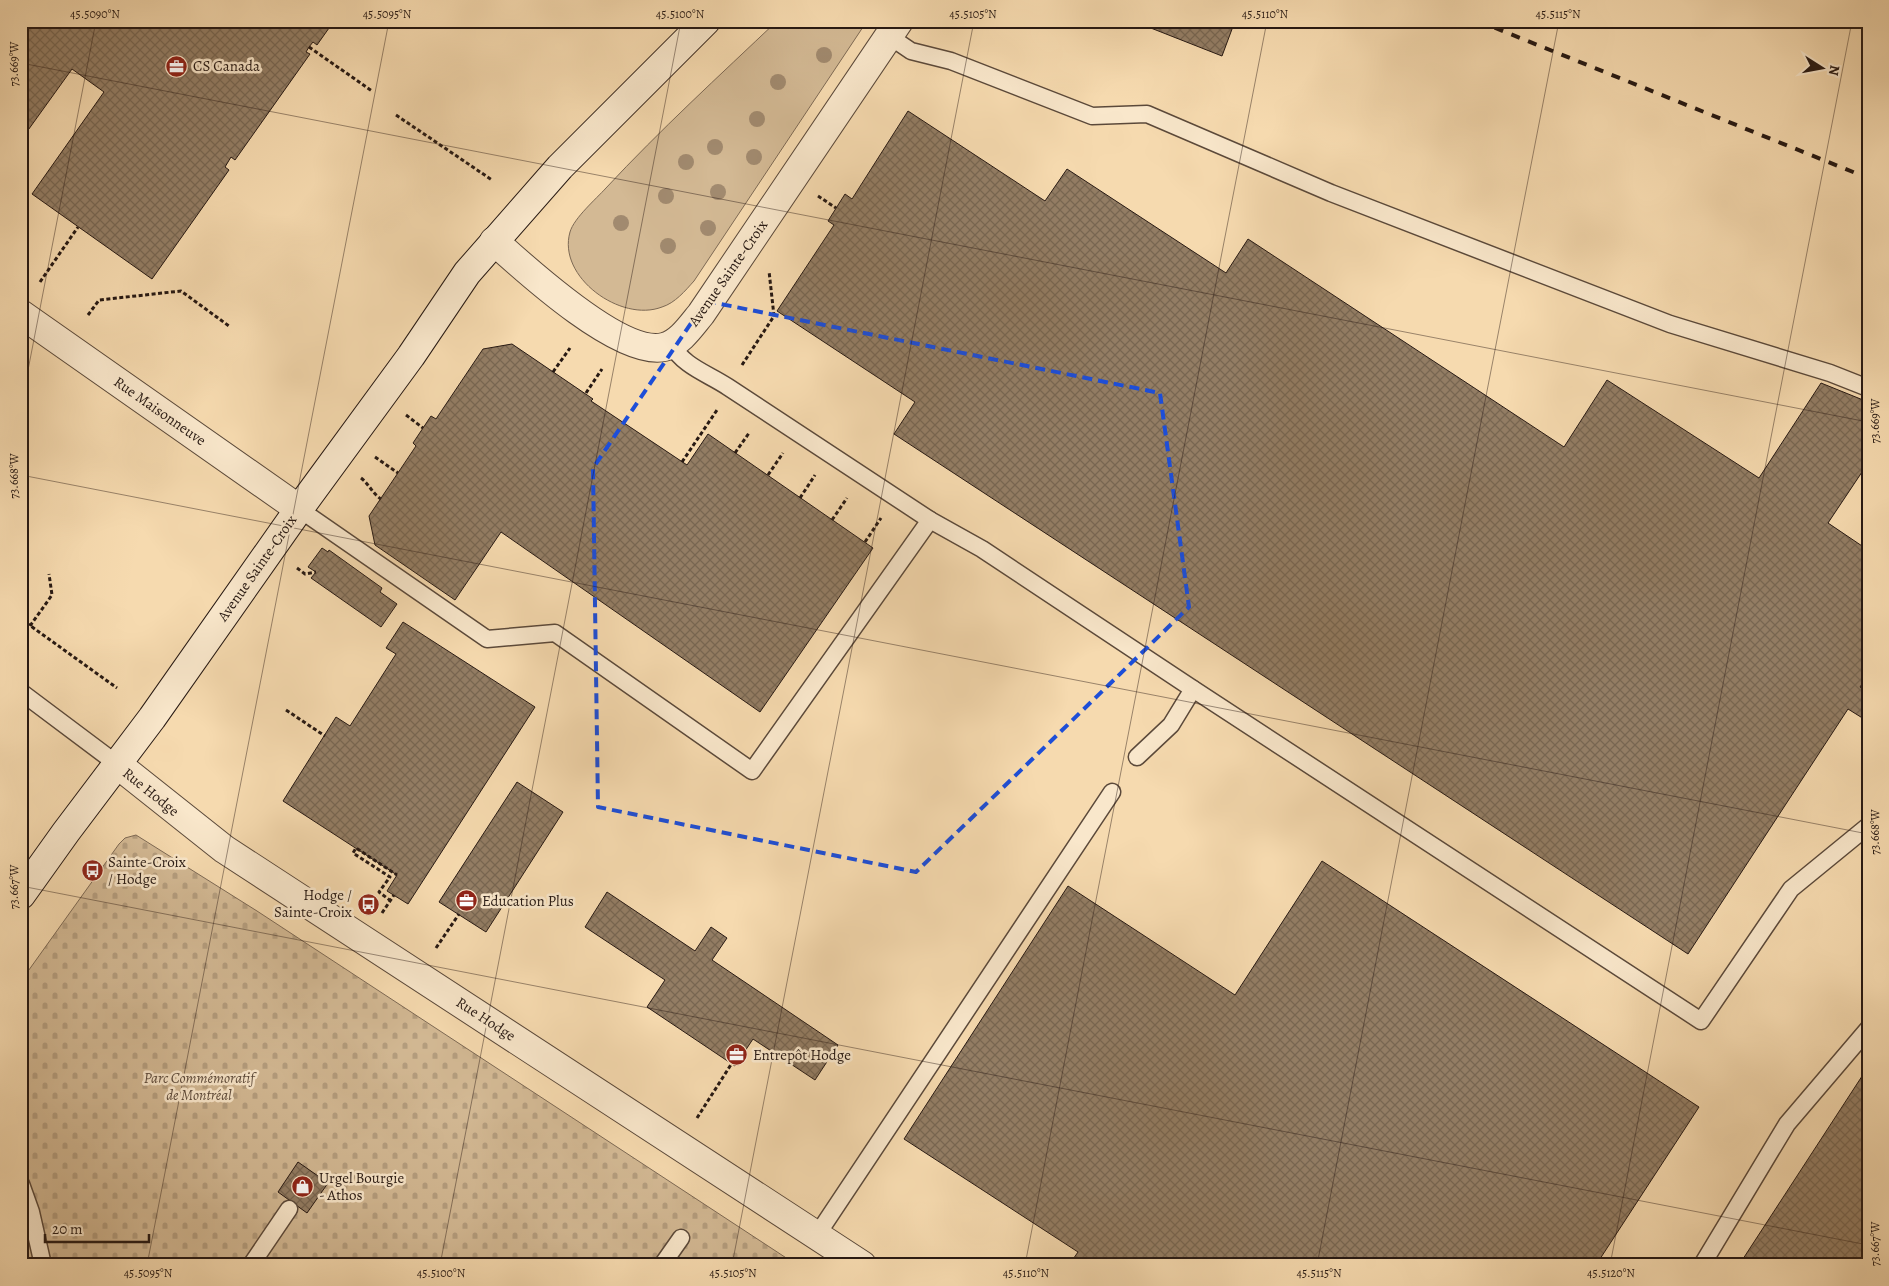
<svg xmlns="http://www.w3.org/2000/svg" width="1889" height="1286" viewBox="0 0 1889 1286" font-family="Alegreya,serif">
	<defs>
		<pattern id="cemetery-stones" width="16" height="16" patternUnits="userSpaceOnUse" patternTransform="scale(1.25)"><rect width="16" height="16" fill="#d3b994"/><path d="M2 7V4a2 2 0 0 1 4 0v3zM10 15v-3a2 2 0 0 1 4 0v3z" fill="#b59e7f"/></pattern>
		<pattern id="building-cross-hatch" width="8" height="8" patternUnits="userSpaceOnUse" patternTransform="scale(1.25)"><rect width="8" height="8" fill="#937d64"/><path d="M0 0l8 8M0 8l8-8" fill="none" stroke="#786651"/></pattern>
	</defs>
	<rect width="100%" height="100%" fill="#f6daaf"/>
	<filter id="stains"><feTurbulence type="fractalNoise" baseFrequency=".004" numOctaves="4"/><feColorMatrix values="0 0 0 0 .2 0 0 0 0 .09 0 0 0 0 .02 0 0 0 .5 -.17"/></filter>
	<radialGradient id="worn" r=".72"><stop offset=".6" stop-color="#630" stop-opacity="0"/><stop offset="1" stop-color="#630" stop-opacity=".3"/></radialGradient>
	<path fill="#d3b994" stroke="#7d6954" d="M777 21H867L694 281C685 291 675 303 662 307 621 323 557 277 570 232 574 218 596 199 606 188 660 130 719 76 777 21Z"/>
	<polygon fill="url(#cemetery-stones)" stroke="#7d6954" points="136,835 257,911 797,1265 21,1265 21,981 119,844 125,838"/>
	<g fill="url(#building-cross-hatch)" stroke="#271913">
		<polygon points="21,21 334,21 317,45 313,42 309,47 306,52 310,54 235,160 231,157 225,167 229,170 152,279 32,194 104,92 72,69 26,133 21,130"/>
		<polygon points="1133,21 1235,21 1222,56"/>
		<polygon points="908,111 1045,201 1067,169 1226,273 1248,239 1564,447 1607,380 1759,478 1821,383 1868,402 1868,463 1828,523 1868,550 1868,675 1860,687 1868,692 1868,714 1864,719 1848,709 1688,954 894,434 915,402 777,311 834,225 828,221 845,194 852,199"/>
		<polygon points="512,344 593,399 591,401 687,465 708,434 873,548 760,712 501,532 455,600 375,545 369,516 416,446 413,443 431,416 436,419 483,349"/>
		<polygon points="322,548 328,552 329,550 382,588 380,592 397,604 381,627 311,578 316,572 308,567"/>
		<polygon points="403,622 535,707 408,904 387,891 397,875 283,801 336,717 350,726 396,654 386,648"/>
		<polygon points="517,782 563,812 486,932 439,902"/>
		<polygon points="1322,861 1699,1107 1596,1265 1069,1265 1078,1252 904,1139 1068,886 1235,995"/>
		<polygon points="607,892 695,951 711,927 727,938 712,960 838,1045 815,1080 753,1039 735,1066 647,1007 665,980 585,927"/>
		<polygon points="1868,1067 1868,1265 1739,1265"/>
		<polygon points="298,1162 328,1183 307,1213 278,1192"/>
	</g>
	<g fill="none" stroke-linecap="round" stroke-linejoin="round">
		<defs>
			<g id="service">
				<polyline points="889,36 911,51 951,61 1092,116 1147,114 1331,193 1670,324 1830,373 1868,388"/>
				<path d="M299 509 487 639 555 633 752 771 930 520 728 387C707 373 684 367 671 344"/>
				<polyline points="930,520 982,549 1193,689 1701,1021 1791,889 1868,826"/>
				<polyline points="21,692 117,764"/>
				<polyline points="1137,757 1171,725 1193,689"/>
				<polyline points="21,1184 31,1212 43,1265"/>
				<polyline points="817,1235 1112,792"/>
				<polyline points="251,1265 289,1209"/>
				<polyline points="662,1265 681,1238"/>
				<polyline points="1702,1265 1787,1124 1868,1029"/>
			</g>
			<g id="minor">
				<path d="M494 241C525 269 621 357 664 347 680 343 691 326 701 314L899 21"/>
				<polyline points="21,314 299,509"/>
				<polyline points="117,764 224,849 862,1265"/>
			</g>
			<polyline id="secondary" points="21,895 66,832 152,718 299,509 411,356 467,273 560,167 706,21"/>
		</defs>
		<use href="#service" stroke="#5b493a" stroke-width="19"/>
		<use href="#minor" stroke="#5b493a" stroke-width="30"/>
		<use href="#secondary" stroke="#271913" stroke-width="30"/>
		<g stroke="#271913" stroke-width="3" stroke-dasharray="4 2.5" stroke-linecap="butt">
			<polyline points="309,47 372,91"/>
			<polyline points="396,115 492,180"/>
			<polyline points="818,196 836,208"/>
			<polyline points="40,282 78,227"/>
			<polyline points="88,315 99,300 181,291 229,326"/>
			<polyline points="742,365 774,316 769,271"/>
			<polyline points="553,372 570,348"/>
			<polyline points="586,393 602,369"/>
			<polyline points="406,415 423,428"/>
			<polyline points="735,453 749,433"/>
			<polyline points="375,457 398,473"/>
			<polyline points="682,462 717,410"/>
			<polyline points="768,475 783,453"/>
			<path d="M361 478C369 484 372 493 381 499"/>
			<polyline points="800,498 815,475"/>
			<polyline points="832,520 847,498"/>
			<polyline points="865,542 881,518"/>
			<polyline points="297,568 305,574 316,572"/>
			<polyline points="21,619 117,688"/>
			<polyline points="30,626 52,595 49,574"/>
			<polyline points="286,710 325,736"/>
			<polyline points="391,901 379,892 390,877 353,853 356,848 397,875"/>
			<polyline points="382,913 394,895"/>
			<polyline points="436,948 459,914"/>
			<polyline points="697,1118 732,1063"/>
		</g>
		<use href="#service" stroke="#f9e7cb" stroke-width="16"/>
		<use href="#minor" stroke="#f9e7cb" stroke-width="28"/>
		<use href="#secondary" stroke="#f9e7cb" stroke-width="28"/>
		<polyline stroke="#271913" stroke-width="4" stroke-dasharray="9 9" stroke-linecap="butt" points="1478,21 1868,178"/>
	</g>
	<g fill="#a18a6f">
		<circle cx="824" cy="55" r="8"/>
		<circle cx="778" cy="82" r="8"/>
		<circle cx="757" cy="119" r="8"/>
		<circle cx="715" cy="147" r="8"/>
		<circle cx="754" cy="157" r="8"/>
		<circle cx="686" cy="162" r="8"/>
		<circle cx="718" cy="192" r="8"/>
		<circle cx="666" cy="196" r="8"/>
		<circle cx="621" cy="223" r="8"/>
		<circle cx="708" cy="228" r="8"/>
		<circle cx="668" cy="246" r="8"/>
	</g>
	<path fill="none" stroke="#1d4ed8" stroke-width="4" stroke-dasharray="10 6" stroke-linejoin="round" d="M706 301 1160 393 1189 607 916 872 598 807 593 468Z"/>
	<path fill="none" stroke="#271913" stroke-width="1" stroke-opacity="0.45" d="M21 63 1868 422M21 406 96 21M21 475 1868 834M21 886 1868 1245M147 1265 389 21M440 1265 681 21M732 1265 974 21M1025 1265 1267 21M1317 1265 1559 21M1610 1265 1852 21"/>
	<defs>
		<symbol id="office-disc" viewBox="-11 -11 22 22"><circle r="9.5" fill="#8f2418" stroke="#f9e7cb"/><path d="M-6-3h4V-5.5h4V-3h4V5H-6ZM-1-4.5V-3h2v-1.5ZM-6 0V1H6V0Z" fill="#fff"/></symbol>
		<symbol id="bus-disc" viewBox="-11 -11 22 22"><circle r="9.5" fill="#8f2418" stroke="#f9e7cb"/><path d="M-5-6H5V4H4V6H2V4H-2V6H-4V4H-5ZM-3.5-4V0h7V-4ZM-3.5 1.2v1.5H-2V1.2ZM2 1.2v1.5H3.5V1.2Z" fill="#fff"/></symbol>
		<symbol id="shop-disc" viewBox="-11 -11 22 22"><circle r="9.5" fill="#8f2418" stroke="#f9e7cb"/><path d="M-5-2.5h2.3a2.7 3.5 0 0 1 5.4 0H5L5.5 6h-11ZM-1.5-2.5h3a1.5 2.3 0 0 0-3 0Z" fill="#fff"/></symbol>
	</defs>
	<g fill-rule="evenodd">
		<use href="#office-disc" x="164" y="54" width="25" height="25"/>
		<use href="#bus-disc" x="80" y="858" width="25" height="25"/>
		<use href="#office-disc" x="454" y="888" width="25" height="25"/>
		<use href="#bus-disc" x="356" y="892" width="25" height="25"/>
		<use href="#office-disc" x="724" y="1042" width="25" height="25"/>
		<use href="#shop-disc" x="290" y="1174" width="25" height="25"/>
	</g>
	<g text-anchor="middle" stroke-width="5" stroke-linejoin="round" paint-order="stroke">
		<g font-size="15" fill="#271913" stroke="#f9e7cb" text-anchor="start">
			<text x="193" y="71">CS Canada</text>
			<text x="108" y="867">Sainte-Croix<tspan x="108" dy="17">/ Hodge</tspan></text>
			<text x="352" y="900" text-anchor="end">Hodge /<tspan x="352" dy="17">Sainte-Croix</tspan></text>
			<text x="482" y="906">Education Plus</text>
			<text x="753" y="1060">Entrepôt Hodge</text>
			<text x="319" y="1183">Urgel Bourgie<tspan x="319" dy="17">- Athos</tspan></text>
		</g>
		<g font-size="15" fill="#271913" stroke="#f9e7cb">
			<text transform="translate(728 273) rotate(-55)" y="5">Avenue Sainte-Croix</text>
			<text transform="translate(160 411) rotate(35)" y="5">Rue Maisonneuve</text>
			<text transform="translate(257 568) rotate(-55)" y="5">Avenue Sainte-Croix</text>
			<text transform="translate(151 792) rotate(39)" y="5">Rue Hodge</text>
			<text transform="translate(486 1019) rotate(33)" y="5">Rue Hodge</text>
		</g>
		<g font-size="15" font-style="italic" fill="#5b493a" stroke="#f9e7cb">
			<text x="199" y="1083">Parc Commémoratif<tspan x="199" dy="17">de Montréal</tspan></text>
		</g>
	</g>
	<rect width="1889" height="1286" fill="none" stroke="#f6daaf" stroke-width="55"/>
	<g transform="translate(1822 68) rotate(101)" stroke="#f9e7cb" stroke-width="4" paint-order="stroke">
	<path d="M0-4L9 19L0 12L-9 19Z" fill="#271913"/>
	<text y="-8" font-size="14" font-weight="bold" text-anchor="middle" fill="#271913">N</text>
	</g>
	<path d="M45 1234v8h104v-8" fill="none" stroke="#271913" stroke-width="2.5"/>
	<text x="52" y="1234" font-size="15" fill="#271913" stroke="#f9e7cb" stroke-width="4" paint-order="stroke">20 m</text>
	<rect x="28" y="28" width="1834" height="1230" fill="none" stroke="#271913" stroke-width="2"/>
	<g font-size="12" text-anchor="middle" fill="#271913">
		<text x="95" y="18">45.5090°N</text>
		<text x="387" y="18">45.5095°N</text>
		<text x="680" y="18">45.5100°N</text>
		<text x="973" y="18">45.5105°N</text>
		<text x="1265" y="18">45.5110°N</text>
		<text x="1558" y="18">45.5115°N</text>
		<text transform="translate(14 64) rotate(-90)" y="4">73.669°W</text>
		<text transform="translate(1875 421) rotate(-90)" y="4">73.669°W</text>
		<text transform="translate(14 476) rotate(-90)" y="4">73.668°W</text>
		<text transform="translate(1875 832) rotate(-90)" y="4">73.668°W</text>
		<text transform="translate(14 887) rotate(-90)" y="4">73.667°W</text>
		<text transform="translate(1875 1244) rotate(-90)" y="4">73.667°W</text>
		<text x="148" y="1277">45.5095°N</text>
		<text x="441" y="1277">45.5100°N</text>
		<text x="733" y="1277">45.5105°N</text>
		<text x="1026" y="1277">45.5110°N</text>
		<text x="1319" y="1277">45.5115°N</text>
		<text x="1611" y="1277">45.5120°N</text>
	</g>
	<rect width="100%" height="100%" filter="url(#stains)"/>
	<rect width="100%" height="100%" fill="url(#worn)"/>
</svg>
